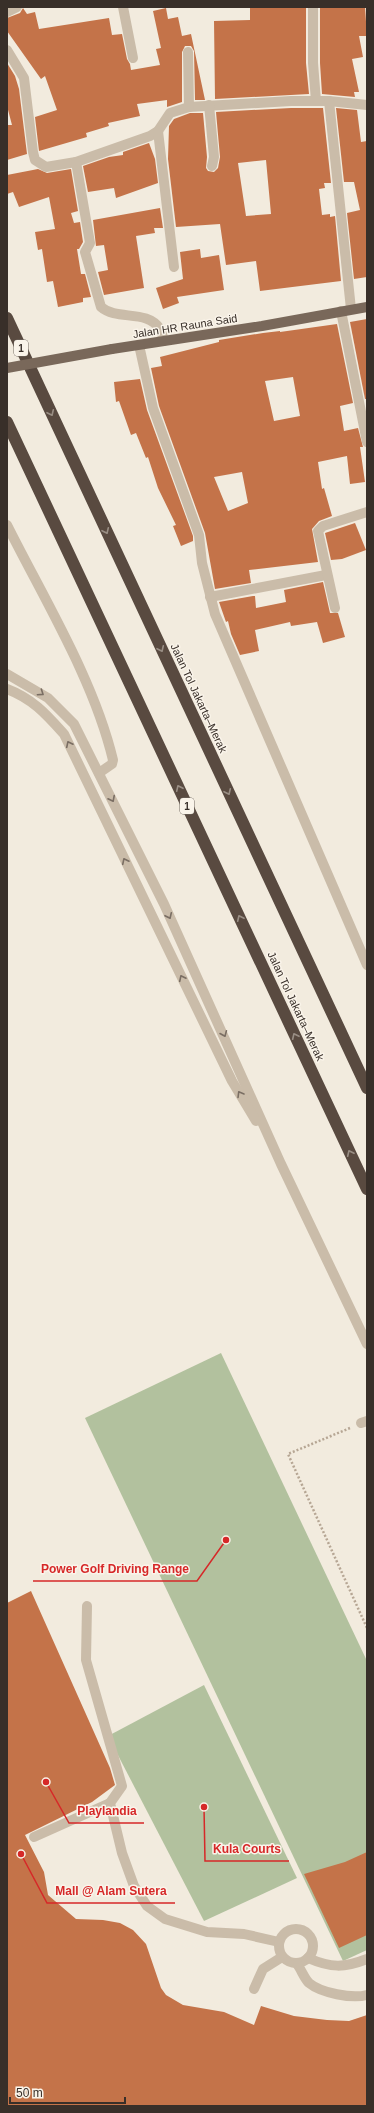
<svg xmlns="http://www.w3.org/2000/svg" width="374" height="2113" viewBox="0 0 374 2113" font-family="Arial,sans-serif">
	<rect width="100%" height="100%" fill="#f2ebde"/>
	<g fill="#b2c19e">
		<polygon points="221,1353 367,1661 367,1950 343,1961 85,1418"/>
		<polygon points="204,1685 297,1878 204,1921 108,1736"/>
	</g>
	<g fill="#c47349" fill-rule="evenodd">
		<polygon points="250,7 306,7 306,63 309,94 215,99 214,21 250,20"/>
		<polygon points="320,7 365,7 367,36 359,36 363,57 352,59 359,92 354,92 355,97 322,94 320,63"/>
		<polygon points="23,8 27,14 35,12 39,29 109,18 112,35 122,34 127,59 130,64 131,70 160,65 156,49 161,48 153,11 166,8 168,19 178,17 182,36 191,34 205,100 195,100 194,51 191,46 185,46 182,52 182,102 167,107 167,100 137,104 140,116 108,123 109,126 86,133 87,137 39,151 35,117 57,110 45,76 41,79 7,31 7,18 20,13"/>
		<polygon points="7,63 15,76 19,89 27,154 7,160 7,125 12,125 7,106"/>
		<path d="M291 108H323L331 183H324L325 188 319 189 322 215 330 214V217L335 216 341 281 260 291 256 261 226 265 220 224 176 227 168 159 169 126 174 119 190 113H203L207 157 206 168 208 171 214 172 218 168 220 157 216 112ZM266 160 271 214 246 216 238 163Z"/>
		<polygon points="336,108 357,110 361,142 367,141 367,277 354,279 347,213 360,210 354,182 344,182"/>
		<polygon points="149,143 155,159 158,183 116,198 114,188 88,192 83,166 109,157 123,155 123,152"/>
		<polygon points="38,169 47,173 71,169 78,211 71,213 74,223 80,222 83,242 79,249 77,249 81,274 85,274 91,297 83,298 83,302 58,307 53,281 47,282 42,249 38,250 35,232 55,229 49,197 19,207 13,192 7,194 7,175"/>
		<polygon points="160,208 163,228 154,228 155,233 136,236 144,288 104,295 98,272 108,270 104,245 96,246 93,220"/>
		<polygon points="200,249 201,258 219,255 224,290 177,297 179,303 163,309 156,288 183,279 180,252"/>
		<polygon points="367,319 367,399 365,399 350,322"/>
		<path d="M337 324 353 403 340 406 344 431 358 428 363 447H360L365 482 350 484 347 456 318 462 322 489 324 488 332 516 319 521 312 529 318 562 249 570 251 583 215 589 205 533 159 406 151 368 162 366 160 357 219 342V340L263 333 280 331V332ZM293 377 300 416 274 421 265 381ZM242 472 248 503 228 511 214 477Z"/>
		<polygon points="140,379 147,410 193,536 193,541 181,546 173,526 176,525 158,488 148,457 146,458 136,433 131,435 119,401 116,402 114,382"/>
		<polygon points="355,523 366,550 342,559 331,560 325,533"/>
		<polygon points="323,582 330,613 338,613 345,637 323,643 317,622 291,626 290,622 255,630 259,651 240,655 231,634 228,621 226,622 219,602 253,596 255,596 256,608 286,602 284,590"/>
		<polygon points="31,1591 110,1768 115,1785 92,1802 25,1835 44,1872 48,1895 76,1919 103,1920 120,1923 133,1930 146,1944 161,1988 166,1995 183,2005 224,2012 254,2025 261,2006 294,2016 327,2020 349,2021 367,2015 367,2106 7,2106 7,1603"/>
		<polygon points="367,1852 367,1935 339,1948 304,1874 345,1862"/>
	</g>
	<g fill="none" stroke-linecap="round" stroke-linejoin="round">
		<polyline stroke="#b6a694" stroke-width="2.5" stroke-dasharray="2 2" stroke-linecap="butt" points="350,1428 288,1454 367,1628"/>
		<g stroke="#cabca9" stroke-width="10">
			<polyline points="123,7 133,58"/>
			<polyline points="313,7 313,63 316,101"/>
			<polyline points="7,12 17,7"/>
			<polyline points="7,50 24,78 33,152 35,160 46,167 76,162 150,136 158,131 170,113 189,107 291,101 329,101 367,105"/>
			<polyline points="188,52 189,107"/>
			<polyline points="329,101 351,309"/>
			<polyline points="209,105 214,157 212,166"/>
			<polyline points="158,131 174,267"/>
			<path d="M76 162 90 243 85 252 101 307C117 321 147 309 160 329 162 332 163 338 164 341"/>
			<polyline points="341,311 367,442"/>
			<polyline points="139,345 153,408 199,535 202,563 215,614 367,965"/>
			<path d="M7 525C44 599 94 680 113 760L112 764 99 773"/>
			<polyline points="210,597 326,575"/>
			<polyline points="335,608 318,531 323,526 367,512"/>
			<polyline points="7,674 48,698 74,724 164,904 281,1164 367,1344"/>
			<path d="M7 689C33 699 46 714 64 734L232 1081 256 1121"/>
			<polyline points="361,1423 367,1421"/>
			<polyline points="87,1606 86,1660 122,1786 110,1803 122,1853 134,1886 147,1906 165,1919 207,1932 244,1934 279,1942"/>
			<polyline points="34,1837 110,1803"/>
			<circle cx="296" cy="1946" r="17"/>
			<path d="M308 1958C331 1968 344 1968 367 1959"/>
			<path d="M297 1964C301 1969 304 1978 309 1983 321 1993 352 1999 367 1995"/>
			<polyline points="254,1989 263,1969 282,1957"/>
		</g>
		<polyline stroke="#79685a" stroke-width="10" points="112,349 262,326 367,307"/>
		<g stroke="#594a40" stroke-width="12">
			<polyline points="7,318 367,1088"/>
			<polyline points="7,422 367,1189"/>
		</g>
		<polyline stroke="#79685a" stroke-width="10" points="7,368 112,349"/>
	</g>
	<defs><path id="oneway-chevron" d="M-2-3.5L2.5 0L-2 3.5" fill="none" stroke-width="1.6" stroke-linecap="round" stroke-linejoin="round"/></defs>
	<g stroke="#998e84">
		<use href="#oneway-chevron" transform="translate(51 413) rotate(65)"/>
		<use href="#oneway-chevron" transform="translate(106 531) rotate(65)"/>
		<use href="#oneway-chevron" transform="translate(161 649) rotate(65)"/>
		<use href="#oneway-chevron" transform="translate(179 788) rotate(-115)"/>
		<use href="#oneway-chevron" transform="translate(228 792) rotate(65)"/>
		<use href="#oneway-chevron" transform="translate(240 918) rotate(-115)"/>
		<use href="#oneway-chevron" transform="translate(295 1036) rotate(-115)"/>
		<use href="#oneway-chevron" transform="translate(350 1153) rotate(-115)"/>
	</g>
	<g stroke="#7a6e63">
		<use href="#oneway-chevron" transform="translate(41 693) rotate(34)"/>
		<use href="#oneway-chevron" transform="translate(69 744) rotate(-116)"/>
		<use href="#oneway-chevron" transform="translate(112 799) rotate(63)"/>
		<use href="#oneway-chevron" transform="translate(125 861) rotate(-116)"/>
		<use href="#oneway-chevron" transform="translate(169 916) rotate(65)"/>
		<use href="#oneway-chevron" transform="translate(182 978) rotate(-116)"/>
		<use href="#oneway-chevron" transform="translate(224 1034) rotate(67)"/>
		<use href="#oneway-chevron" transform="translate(240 1094) rotate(-121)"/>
	</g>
	<g text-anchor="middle" stroke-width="3" stroke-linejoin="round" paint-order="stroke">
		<g fill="#faf4ea" stroke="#726a63" stroke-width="1">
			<rect x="14" y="340" width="14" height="16" rx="3"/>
			<rect x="180" y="798" width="14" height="16" rx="3"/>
		</g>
		<g font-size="10" font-weight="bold" fill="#382f29">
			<text x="21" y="352">1</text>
			<text x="187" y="810">1</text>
		</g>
		<g font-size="11" fill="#382f29" stroke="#faf4ea">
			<text transform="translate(185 326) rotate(-9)" y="4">Jalan HR Rauna Said</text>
			<text transform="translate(199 698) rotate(65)" y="4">Jalan Tol Jakarta–Merak</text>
			<text transform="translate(296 1006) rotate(65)" y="4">Jalan Tol Jakarta–Merak</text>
		</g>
	</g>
	<path fill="none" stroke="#d62828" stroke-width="1.5" d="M226 1540L197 1581H33M46 1782L69 1823H144M204 1807L205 1861H289M21 1854L47 1903H175"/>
	<g fill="#d62828" stroke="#faf4ea" stroke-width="1.5">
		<circle cx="226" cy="1540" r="4"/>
		<circle cx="46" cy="1782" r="4"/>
		<circle cx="204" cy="1807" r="4"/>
		<circle cx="21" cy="1854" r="4"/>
	</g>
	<g font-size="12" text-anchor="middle" font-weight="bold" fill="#d62828" stroke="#faf4ea" stroke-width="3" stroke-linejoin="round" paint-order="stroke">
		<text x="115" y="1573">Power Golf Driving Range</text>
		<text x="107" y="1815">Playlandia</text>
		<text x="247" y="1853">Kula Courts</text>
		<text x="111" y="1895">Mall @ Alam Sutera</text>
	</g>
	<rect width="374" height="2113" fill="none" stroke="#382f29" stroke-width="16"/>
	<path d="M10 2097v6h115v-6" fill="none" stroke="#382f29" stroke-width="2"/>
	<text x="16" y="2097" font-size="12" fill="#382f29" stroke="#faf4ea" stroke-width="3" paint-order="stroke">50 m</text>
</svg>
